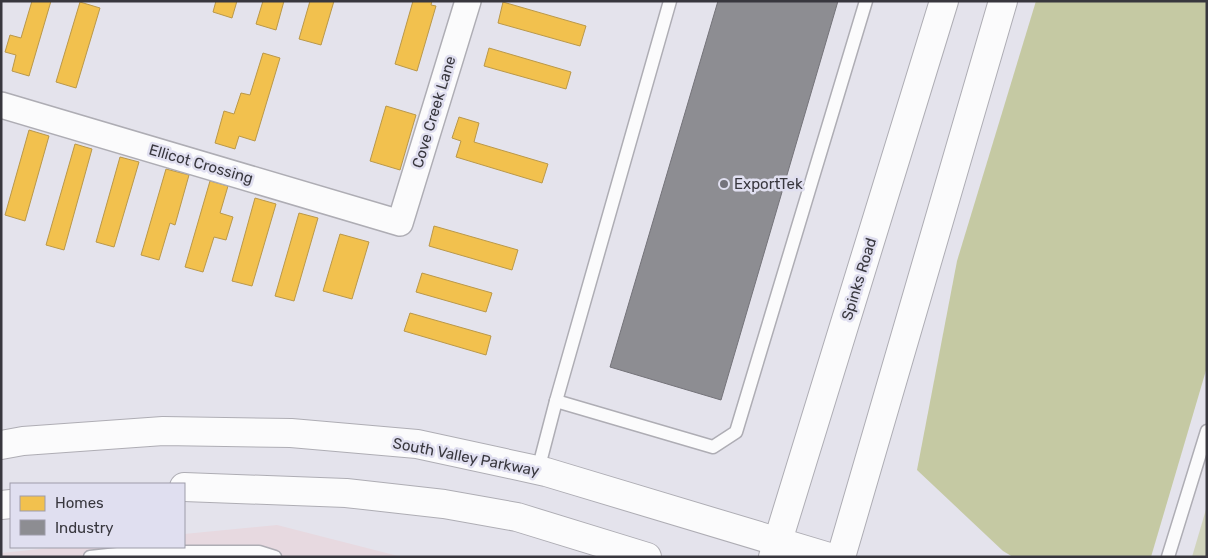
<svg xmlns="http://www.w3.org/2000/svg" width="1208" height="558" viewBox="0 0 1208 558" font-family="Rubik,sans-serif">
	<rect width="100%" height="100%" fill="#e4e3ec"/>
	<polygon fill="#e7d9e0" points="277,525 402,557 1,557 1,553 59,547 184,547 184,534"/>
	<polygon fill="#d1d4bd" points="1207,506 1207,557 1192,557"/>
	<polygon fill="#c5c9a3" points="1036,1 1207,1 1207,367 1151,557 1013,557 1003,551 917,470 957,261"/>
	<g fill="#f2c14e" stroke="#ba9849">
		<polygon points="32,1 51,1 29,76 12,71 16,55 5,52 10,35 21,38"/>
		<polygon points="216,1 237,1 232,18 213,12"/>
		<polygon points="263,1 284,1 276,30 256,24"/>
		<polygon points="310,1 334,1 321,45 299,39"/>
		<polygon points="413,1 432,1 431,5 436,6 417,71 395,64"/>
		<polygon points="80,2 100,8 76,88 56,82"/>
		<polygon points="503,2 586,26 580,46 498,23"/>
		<polygon points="489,48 571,72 566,89 484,66"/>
		<polygon points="263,53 280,58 255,141 239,136 235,149 215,143 224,111 234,114 241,93 250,95"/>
		<polygon points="386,106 416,115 400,170 370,161"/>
		<polygon points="459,117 479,123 474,142 548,164 542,183 456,157 461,141 452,138"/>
		<polygon points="29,130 49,136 25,221 5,215"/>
		<polygon points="75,144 92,149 64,250 46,245"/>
		<polygon points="120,157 139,162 114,247 96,242"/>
		<polygon points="166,169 189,175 175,225 170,223 159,260 141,255"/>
		<polygon points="210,181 228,186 220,213 233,217 226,240 214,237 203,272 185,267"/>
		<polygon points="255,198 276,204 252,286 232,281"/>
		<polygon points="299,213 318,218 294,301 275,296"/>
		<polygon points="434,226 518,250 512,270 429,246"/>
		<polygon points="340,234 369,242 352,299 323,291"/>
		<polygon points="422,273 492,293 486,312 416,292"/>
		<polygon points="410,313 491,336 486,355 404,331"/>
	</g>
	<polygon fill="#8d8d92" stroke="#747379" points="718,1 838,1 721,400 610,367"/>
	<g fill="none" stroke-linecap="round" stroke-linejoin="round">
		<defs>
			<g id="lane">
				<polyline points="556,401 713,447 736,432 866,1"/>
				<polyline points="538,470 556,401 670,1"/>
				<polyline points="90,557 136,552 259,552 275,557"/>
				<polyline points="1168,557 1207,431"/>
			</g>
			<polyline id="street" points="1,105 400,223 468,1"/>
			<g id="secondary">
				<polyline points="1,445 23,441 163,431 291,433 417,444 546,472 829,557"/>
				<polyline points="184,487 346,493 444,504 517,517 647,557"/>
				<polyline points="1,505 11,504"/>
				<polyline points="773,557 944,1"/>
				<polyline points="841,557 1003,1"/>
			</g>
		</defs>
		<use href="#lane" stroke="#aeadb4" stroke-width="15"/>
		<use href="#street" stroke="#aeadb4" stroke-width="28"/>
		<use href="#secondary" stroke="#aeadb4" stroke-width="30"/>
		<use href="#lane" stroke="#fbfbfc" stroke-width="12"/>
		<use href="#street" stroke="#fbfbfc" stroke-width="25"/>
		<use href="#secondary" stroke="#fbfbfc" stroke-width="28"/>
	</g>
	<circle fill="#74737b" stroke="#e0dff0" stroke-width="2" cx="724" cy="184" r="5"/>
	<g text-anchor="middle" stroke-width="5" stroke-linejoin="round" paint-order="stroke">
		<g font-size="15" fill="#38373e" stroke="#e0dff0">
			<text transform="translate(434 112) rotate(-73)" y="5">Cove Creek Lane</text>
			<text transform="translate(201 164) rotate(16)" y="5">Ellicot Crossing</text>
			<text transform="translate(859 279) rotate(-73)" y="5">Spinks Road</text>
			<text transform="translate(466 457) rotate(11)" y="5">South Valley Parkway</text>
		</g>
		<g font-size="15" fill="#38373e" stroke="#e0dff0" text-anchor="start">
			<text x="734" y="189">ExportTek</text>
		</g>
	</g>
	<rect width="1208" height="558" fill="none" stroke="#38373e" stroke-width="5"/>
	<rect x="10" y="483" width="175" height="65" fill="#e0dff0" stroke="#9d9ca9"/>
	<rect x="20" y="496" width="25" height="15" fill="#f2c14e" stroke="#9d9ca9"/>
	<text x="55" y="508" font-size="15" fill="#38373e">Homes</text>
	<rect x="20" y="520" width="25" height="15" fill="#8d8d92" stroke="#9d9ca9"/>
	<text x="55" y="533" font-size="15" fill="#38373e">Industry</text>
</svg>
